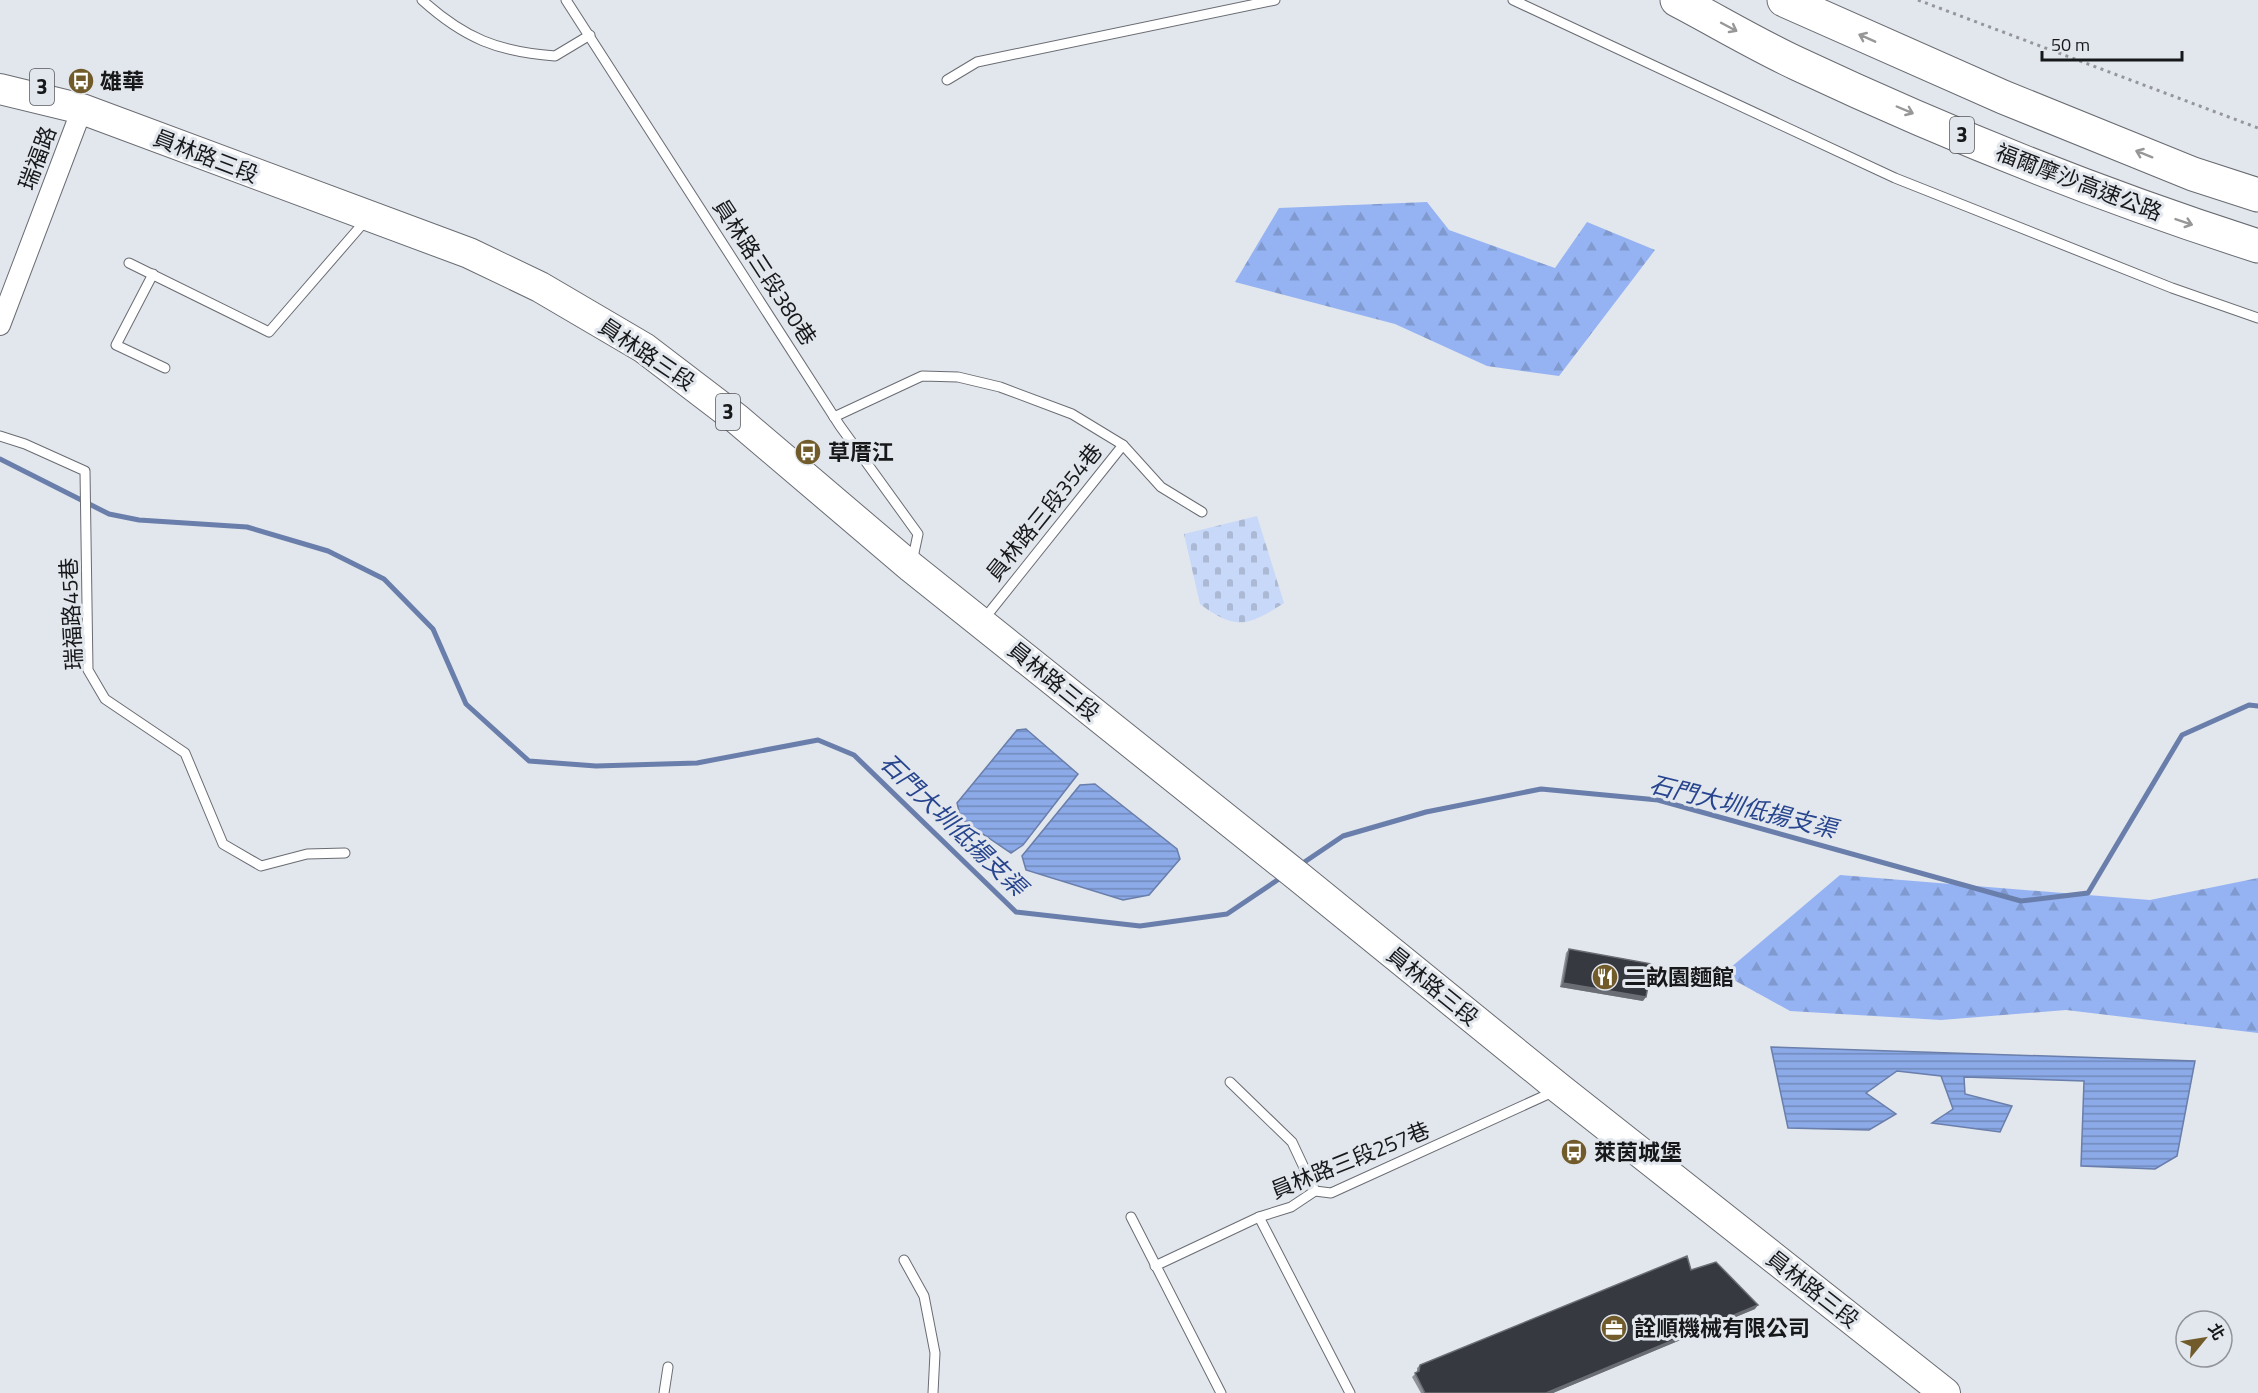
<svg xmlns="http://www.w3.org/2000/svg" width="2258" height="1393" viewBox="0 0 2258 1393" font-family="'Titillium Web','Noto Sans TC',sans-serif">
	<defs>
		<pattern id="forest-firs" width="22" height="20" patternUnits="userSpaceOnUse" patternTransform="scale(1.5)"><rect width="22" height="20" fill="#95b3f2"/><path d="M5 1l3.5 6h-7zM16 11l3.5 6h-7z" fill="#8099cf"/></pattern>
		<pattern id="cemetery-stones" width="16" height="16" patternUnits="userSpaceOnUse" patternTransform="scale(1.5)"><rect width="16" height="16" fill="#c8d8f9"/><path d="M2 7V4a2 2 0 0 1 4 0v3zM10 15v-3a2 2 0 0 1 4 0v3z" fill="#abb9d5"/></pattern>
		<pattern id="water-rules" width="6" height="5" patternUnits="userSpaceOnUse" patternTransform="scale(1.5)"><rect width="6" height="5" fill="#8caae8"/><path d="M0 2.5h6" fill="none" stroke="#7189bb"/></pattern>
	</defs>
	<rect width="100%" height="100%" fill="#e2e6ed"/>
	<g fill="url(#forest-firs)">
		<polygon points="1427,202 1449,230 1555,268 1587,222 1655,250 1559,376 1487,366 1395,324 1235,282 1279,208"/>
		<polygon points="1840,875 2150,900 2258,878 2258,1033 2066,1010 1941,1020 1790,1011 1723,974"/>
	</g>
	<path fill="url(#cemetery-stones)" d="M1257 516 1284 603C1248 626 1236 631 1200 604L1184 534Z"/>
	<g fill="url(#water-rules)" stroke="#697eaa" stroke-width="1.5">
		<polygon points="1026,729 1078,774 1023,845 1011,853 961,819 957,803 1017,730"/>
		<polygon points="1095,784 1177,849 1180,859 1149,895 1123,900 1026,870 1022,856 1080,785"/>
		<polygon points="1771,1047 2195,1061 2177,1156 2155,1169 2081,1166 2084,1081 1964,1077 1965,1094 2012,1106 2000,1132 1932,1123 1953,1109 1941,1076 1897,1071 1866,1093 1896,1114 1869,1130 1788,1128"/>
	</g>
	<g fill="none" stroke-linecap="round" stroke-linejoin="round">
		<g stroke="#697eaa" stroke-width="5">
			<polyline points="0,459 109,514 139,520 247,527 328,551 384,579 433,629 466,704 529,761 596,766 697,763 818,740 854,755 1016,912 1140,926 1227,914 1282,877"/>
			<polyline points="1300,865 1343,836 1426,812 1541,789 1658,800 2021,901 2088,893 2182,735 2249,705 2258,706"/>
		</g>
		<defs>
			<g id="lane">
				<path d="M422 0C464 38 498 52 555 56L590 35"/>
				<polyline points="566,0 840,426 918,534 912,562"/>
				<polyline points="1513,0 1895,178 2172,288 2258,318"/>
				<polyline points="947,80 977,62 1275,0"/>
				<polyline points="129,263 269,332 366,220"/>
				<polyline points="153,274 116,345 165,368"/>
				<polyline points="834,417 922,376 958,377 1000,387 1072,414 1123,445 984,619"/>
				<polyline points="0,436 25,444 85,471 88,670 105,699 185,753 223,844 261,866 307,854 345,853"/>
				<polyline points="1123,445 1161,487 1202,512"/>
				<polyline points="1230,1082 1292,1142 1315,1191"/>
				<polyline points="1131,1217 1221,1393"/>
				<polyline points="1259,1217 1350,1393"/>
				<polyline points="904,1260 924,1296 935,1353 933,1393"/>
				<polyline points="1155,1266 1259,1217 1291,1207 1315,1191 1331,1193 1555,1091"/>
				<polyline points="664,1393 668,1367"/>
			</g>
			<polyline id="street" points="0,325 82,109"/>
			<polyline id="primary" points="0,89 82,109 469,253 540,287 644,348 737,419 911,567 1299,877 1560,1089 1945,1393"/>
			<g id="highway">
				<path d="M1677 0C1717 21 1757 45 1798 64 1947 134 2102 196 2258 246"/>
				<polyline points="1784,0 2003,97 2193,174 2258,195"/>
			</g>
		</defs>
		<use href="#lane" stroke="#696c72" stroke-width="11"/>
		<use href="#street" stroke="#696c72" stroke-width="22"/>
		<use href="#primary" stroke="#696c72" stroke-width="32"/>
		<use href="#highway" stroke="#696c72" stroke-width="35"/>
		<polyline stroke="#94969b" stroke-width="3" stroke-dasharray="3 4.5" stroke-linecap="butt" points="1918,0 2258,128"/>
		<use href="#lane" stroke="#fff" stroke-width="9"/>
		<use href="#street" stroke="#fff" stroke-width="20"/>
		<use href="#primary" stroke="#fff" stroke-width="30"/>
		<use href="#highway" stroke="#fff" stroke-width="33"/>
	</g>
	<g fill="#8c9096">
		<polygon points="1569,949 1643,1001 1560,987 1566,953"/>
		<polygon points="1691,1270 1755,1309 1553,1393 1421,1393 1412,1377 1417,1372 1417,1368 1420,1365"/>
	</g>
	<g fill="#6a6d73">
		<polygon points="1563,983 1646,997 1643,1001 1560,987"/>
		<polygon points="1758,1305 1755,1309 1553,1393 1546,1393"/>
	</g>
	<g fill="#36393f" stroke="#6a6d73" stroke-width="1.5">
		<polygon points="1569,949 1652,964 1646,997 1563,983"/>
		<polygon points="1687,1256 1691,1270 1716,1262 1758,1305 1546,1393 1425,1393 1415,1373 1419,1371 1420,1365"/>
	</g>
	<defs><path id="oneway-shaft" d="M-6 0H5M1.5-3L5.5 0L1.5 3" fill="none" stroke-width="1.6" stroke-linecap="round" stroke-linejoin="round" transform="scale(1.5)"/></defs>
	<g stroke="#979798">
		<use href="#oneway-shaft" transform="translate(1729 27) rotate(28)"/>
		<use href="#oneway-shaft" transform="translate(1867 38) rotate(-156)"/>
		<use href="#oneway-shaft" transform="translate(1905 110) rotate(23)"/>
		<use href="#oneway-shaft" transform="translate(2144 154) rotate(-158)"/>
		<use href="#oneway-shaft" transform="translate(2184 222) rotate(19)"/>
	</g>
	<defs>
		<symbol id="bus-disc" viewBox="-11 -11 22 22"><circle r="9.5" fill="#715b2a" stroke="#e2e6ed"/><path d="M-5-6H5V4H4V6H2V4H-2V6H-4V4H-5ZM-3.5-4V0h7V-4ZM-3.5 1.2v1.5H-2V1.2ZM2 1.2v1.5H3.5V1.2Z" fill="#fff"/></symbol>
		<symbol id="restaurant-disc" viewBox="-11 -11 22 22"><circle r="9.5" fill="#715b2a" stroke="#e2e6ed"/><path d="M-5-6h1v4h1v-4h1v4h1v-4h1v5L-1.5 .5V6h-2V.5L-5-1ZM5-6V6H3V1.5H1.5Q1.5-4 5-6Z" fill="#fff"/></symbol>
		<symbol id="office-disc" viewBox="-11 -11 22 22"><circle r="9.5" fill="#715b2a" stroke="#e2e6ed"/><path d="M-6-3h4V-5.5h4V-3h4V5H-6ZM-1-4.5V-3h2v-1.5ZM-6 0V1H6V0Z" fill="#fff"/></symbol>
	</defs>
	<g fill-rule="evenodd">
		<use href="#bus-disc" x="66" y="66" width="30" height="30"/>
		<use href="#bus-disc" x="793" y="437" width="30" height="30"/>
		<use href="#restaurant-disc" x="1590" y="962" width="30" height="30"/>
		<use href="#bus-disc" x="1559" y="1137" width="30" height="30"/>
		<use href="#office-disc" x="1599" y="1313" width="30" height="30"/>
	</g>
	<g text-anchor="middle" stroke-width="6" stroke-linejoin="round" paint-order="stroke">
		<g fill="#e2e6ed" stroke="#545659" stroke-width="1.5">
			<rect x="30" y="69" width="24" height="36" rx="4.5"/>
			<rect x="1950" y="117" width="24" height="36" rx="4.5"/>
			<rect x="716" y="394" width="24" height="36" rx="4.5"/>
		</g>
		<g font-size="21" font-weight="bold" fill="#17181a">
			<text x="42" y="94">3</text>
			<text x="1962" y="142">3</text>
			<text x="728" y="419">3</text>
		</g>
		<g font-size="22" font-weight="bold" fill="#17181a" stroke="#e2e6ed" text-anchor="start">
			<text x="100" y="89">雄華</text>
			<text x="828" y="460">草厝江</text>
			<text x="1624" y="985">二畝園麵館</text>
			<text x="1594" y="1160">萊茵城堡</text>
			<text x="1634" y="1336">詮順機械有限公司</text>
		</g>
		<g font-size="22" fill="#17181a" stroke="#e2e6ed">
			<text transform="translate(206 156) rotate(21)" y="8">員林路三段</text>
			<text transform="translate(37 158) rotate(-69)" y="8">瑞福路</text>
			<text transform="translate(2079 182) rotate(21)" y="8">福爾摩沙高速公路</text>
			<text transform="translate(765 272) rotate(57)" y="8">員林路三段380巷</text>
			<text transform="translate(647 354) rotate(34)" y="8">員林路三段</text>
			<text transform="translate(1044 512) rotate(-51)" y="8">員林路三段354巷</text>
			<text transform="translate(71 614) rotate(-93)" y="8">瑞福路45巷</text>
			<text transform="translate(1054 681) rotate(39)" y="8">員林路三段</text>
			<text transform="translate(1433 986) rotate(39)" y="8">員林路三段</text>
			<text transform="translate(1350 1160) rotate(-22)" y="8">員林路三段257巷</text>
			<text transform="translate(1813 1289) rotate(38)" y="8">員林路三段</text>
		</g>
		<g font-size="24" font-style="italic" fill="#27458e" stroke="#e2e6ed">
			<text transform="translate(1743 807) rotate(14)" y="8">石門大圳低揚支渠</text>
			<text transform="translate(953 825) rotate(44)" y="8">石門大圳低揚支渠</text>
		</g>
	</g>
	<g transform="translate(2204 1339) rotate(60)"><circle r="28" fill="#e2e6ed" stroke="#919499" stroke-width="1.5"/>
	<path d="M0-4.5L10 22L0 15L-10 22Z" fill="#715b2a"/>
	<text y="-9" font-size="16" font-weight="bold" text-anchor="middle" fill="#17181a">北</text>
	</g>
	<path d="M2042 51v9h140v-9" fill="none" stroke="#17181a" stroke-width="3"/>
	<text x="2051" y="51" font-size="18" fill="#17181a" stroke="#e2e6ed" stroke-width="4.5" paint-order="stroke">50 m</text>
</svg>
